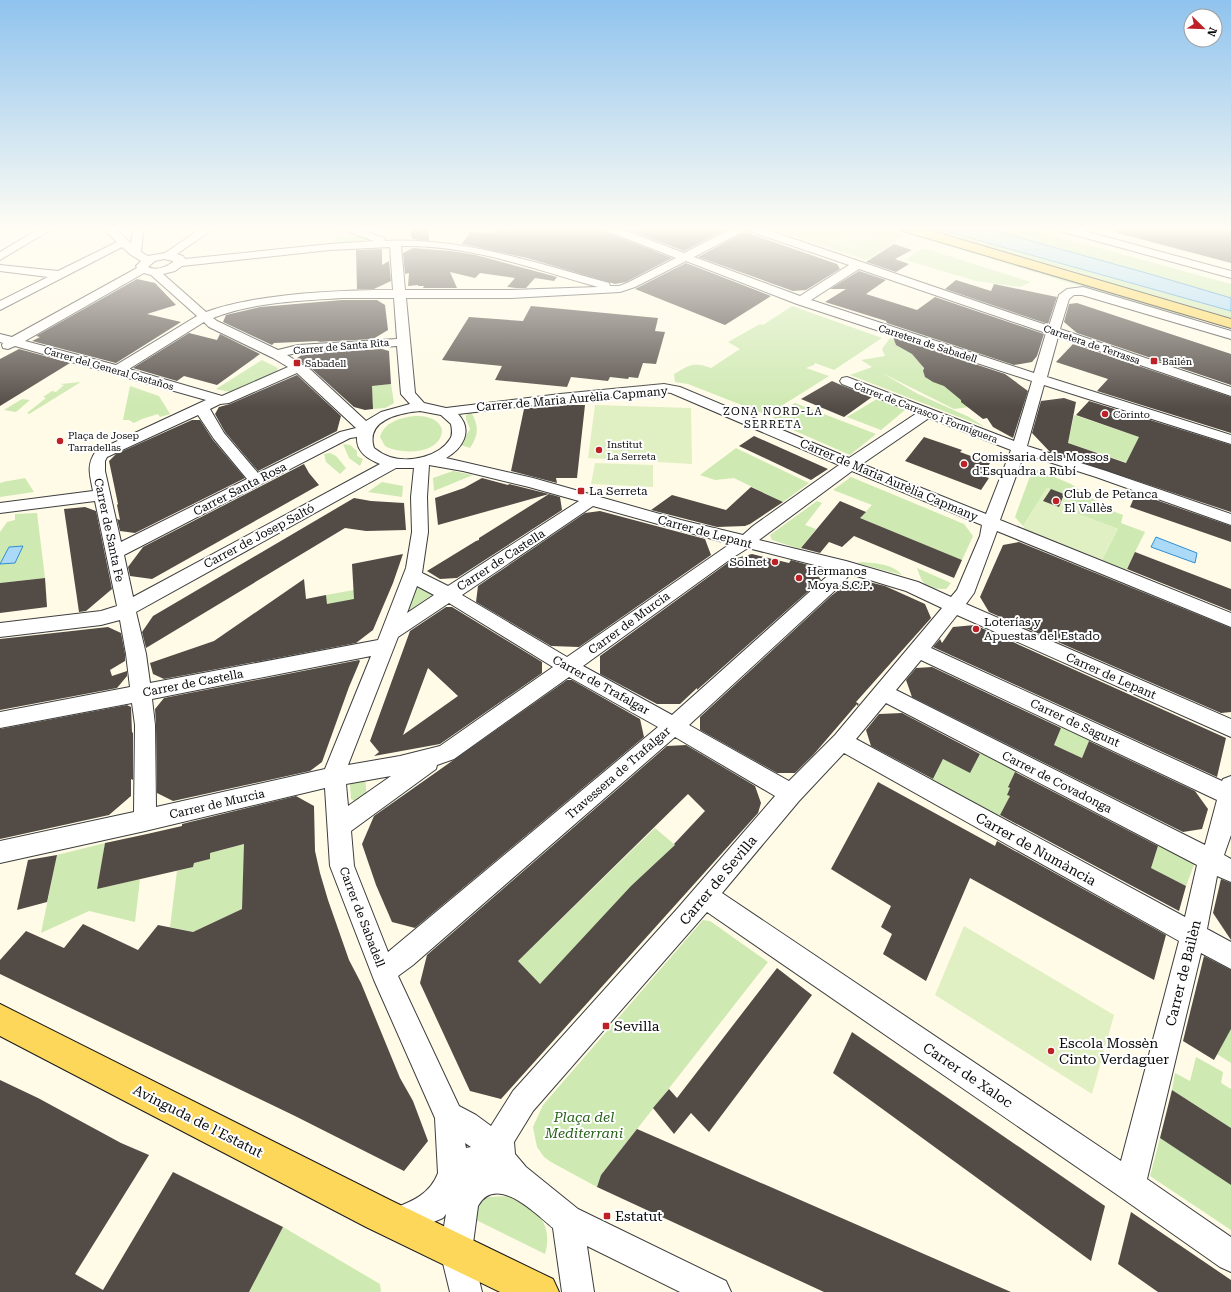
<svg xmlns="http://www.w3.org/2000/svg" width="1231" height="1292" viewBox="0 0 1231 1292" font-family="'Roboto Serif',serif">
	<rect width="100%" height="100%" fill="#fffbe7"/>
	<g fill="#cee9b1">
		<polygon points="766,227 879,227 905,235 867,260"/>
		<polygon points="885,227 931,227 1231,311 1231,321 1199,310 1192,320"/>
		<polygon points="981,227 1022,227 1231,284 1231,298 1150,274"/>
		<polygon points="361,236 372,240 333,244 336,238"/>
		<polygon points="923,248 1031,282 1020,287 976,281 905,260"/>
		<path d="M792 306 882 338 834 370 815 363 814 365 806 368 829 376 767 415 688 384 675 382 674 374C690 365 693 361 711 368L740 349 728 342 760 324 763 325Z"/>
		<path d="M890 338 894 340 896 345 912 354 923 367C921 382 937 381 945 385 953 388 963 401 969 407L954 409 882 373 918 394 969 417 985 427 850 375 872 367 861 360 885 356 882 349Z"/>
		<polygon points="262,360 278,368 276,372 230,392 216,389"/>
		<polygon points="81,382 29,414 27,413 46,398 43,397 52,391 56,392 64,385 60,384"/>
		<polygon points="391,384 394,403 385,408 373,409 372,386"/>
		<polygon points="130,386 159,396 170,414 160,417 158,414 142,419 134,423 129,420 123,420"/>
		<polygon points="22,399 30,400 16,412 4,410"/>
		<polygon points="877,399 905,410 881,430 847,417"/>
		<polygon points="795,403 876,434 850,455 770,420"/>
		<path d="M471 412C479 426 479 435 470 448L461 445 470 429 466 419V415Z"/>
		<polygon points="1074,415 1139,437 1135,446 1152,471 1068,443"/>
		<path d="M414 416C425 416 437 417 442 429 442 455 401 455 385 446L380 437C384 422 400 418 414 416Z"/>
		<polygon points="343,444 350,445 357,451 357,456 363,459 360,466 349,458"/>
		<polygon points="736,448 809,483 783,502 734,478 715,480 700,475"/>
		<polygon points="330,453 336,456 346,468 340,474 326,462 324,454"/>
		<polygon points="1033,468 1071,484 1108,509 1123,515 1121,523 1145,532 1126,570 1102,560 1118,529 1078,514 1064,496 1064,494 1047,488 1023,526 1015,517"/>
		<polygon points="453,471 473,475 434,491 433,478"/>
		<polygon points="851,477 964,524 973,536 962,560 860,518 872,505 833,490"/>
		<path d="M25 478 34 492 0 497V483C9 480 16 480 25 478Z"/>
		<polygon points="382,482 403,486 402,497 368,492"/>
		<polygon points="817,501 822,503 805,525 816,529 800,549 772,540 770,535"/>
		<polygon points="37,513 45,578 0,583 0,532 7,522 15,520 15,514"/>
		<path d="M862 562C875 563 893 564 902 575L857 563Z"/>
		<path d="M917 568 951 583 946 589C926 589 923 586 917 568Z"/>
		<polygon points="417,584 433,594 407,612"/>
		<polygon points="354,590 355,599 328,625 326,595"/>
		<polygon points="1062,725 1090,739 1082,758 1054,745"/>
		<polygon points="981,753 1016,771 1008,786 1010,788 1010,796 1000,816 933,780 943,759 970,773"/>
		<polygon points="365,777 367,798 357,802 351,799 350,784 355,779"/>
		<polygon points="655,828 675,845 540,984 518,961"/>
		<polygon points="105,843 97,889 140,879 135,922 89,911 41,933 57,855"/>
		<polygon points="245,844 242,909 193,932 170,927 177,871 193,867 194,863 210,859 210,853"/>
		<polygon points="1159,844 1195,862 1186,886 1151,868"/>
		<polygon points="703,920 710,921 768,962 601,1175 597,1187 551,1162 544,1157 537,1147 533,1127 543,1105"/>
		<polygon points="1231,1029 1231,1063 1217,1054"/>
		<polygon points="1196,1057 1223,1072 1221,1083 1231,1089 1231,1128 1172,1090 1175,1073 1190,1081"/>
		<polygon points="1160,1138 1231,1185 1231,1230 1150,1176"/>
		<path d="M510 1196C517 1199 527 1203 532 1208 547 1222 550 1236 545 1254L474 1219 472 1208 487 1197Z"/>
		<polygon points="283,1227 380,1284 381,1292 249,1292"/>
	</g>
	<g fill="#e0f0c3">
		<polygon points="855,227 878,235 853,250 830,243"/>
		<polygon points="595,405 691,408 692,464 588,458"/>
		<polygon points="595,463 653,465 653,487 591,484"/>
		<polygon points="1047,488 1064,494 1064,496 1070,498 1070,502 1080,505 1078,514 1118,529 1102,560 1025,529 1023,526"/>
		<polygon points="964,926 1114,1015 1092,1094 935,995"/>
	</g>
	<g fill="#abdaf8" stroke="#308fd1">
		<polygon points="931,227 981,227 1150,274 1231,298 1231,311"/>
		<polygon points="1156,537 1197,553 1195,563 1151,547"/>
		<polygon points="23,546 15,563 0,564 9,547"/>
	</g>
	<g fill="#534b46" fill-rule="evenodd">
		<polygon points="410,227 428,227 429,241 412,239"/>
		<polygon points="501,227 600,227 601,230 672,258 626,282 615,284 527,258 462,244 470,232 493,233"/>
		<polygon points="621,227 731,227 684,251"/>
		<polygon points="1114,227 1231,227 1231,263 1114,232"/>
		<polygon points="745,232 837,264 840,269 806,290 793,291 698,257"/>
		<polygon points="894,244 912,250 895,259 909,264 896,272 866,262"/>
		<polygon points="413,248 451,251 476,255 557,277 554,281 535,278 526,288 516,288 507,287 515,278 480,273 475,278 450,272 457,288 423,288 424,286 418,286 418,285 408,286 409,273 405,274 403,253"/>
		<polygon points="382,249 382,265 389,261 391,281 374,289 357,289 356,250"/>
		<polygon points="686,263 771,296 725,325 635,289"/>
		<polygon points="859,271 886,280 866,294 917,310 935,297 1044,334 1037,356 1032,362 1014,365 887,323 886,321 825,302 846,289 830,289"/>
		<polygon points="137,279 155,283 176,305 147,314 181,322 116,363 32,341 40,337 36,336"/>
		<polygon points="956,280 991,291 994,284 1057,297 1048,324 945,289"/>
		<polygon points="342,300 377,300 385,305 388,330 373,339 317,342 320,341 274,343 272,345 223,322 226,315 260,307"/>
		<polygon points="1077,303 1231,354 1231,385 1077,333 1064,322 1069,304"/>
		<polygon points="531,306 658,318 655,331 665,332 656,364 643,363 638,378 629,377 628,379 610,377 608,381 571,377 567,387 495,380 502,366 442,360 469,317 523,321"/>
		<polygon points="189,333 217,340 220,334 260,354 217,385 184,376 177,381 133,368"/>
		<polygon points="893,337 1005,374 1028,391 1013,438 993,427 987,418 983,419 961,402 961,400 944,386 933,382 925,377 923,371 924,368 912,354 896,345"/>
		<polygon points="1073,344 1231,397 1231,433 1097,391 1108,379 1056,362"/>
		<polygon points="19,349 70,363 0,406 0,359"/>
		<polygon points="382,349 389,351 391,384 372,386 373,409 365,410 354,407 312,369 296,359 303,354"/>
		<polygon points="297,375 341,416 337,431 258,471 225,432 215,414 219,407 230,404"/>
		<polygon points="832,381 841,385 872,397 844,417 801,399"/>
		<polygon points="1064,398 1076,402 1068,443 1126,463 1139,437 1076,415 1089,401 1231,445 1231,512 1050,452 1032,433 1041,401"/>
		<polygon points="560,404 559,405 585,405 577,478 556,478 557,483 511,471 524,409"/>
		<polygon points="192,420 200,420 213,440 245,478 135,533 120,531 117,519 120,520 117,505 118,504 109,461 116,454"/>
		<polygon points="754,436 828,469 811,480 739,446"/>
		<polygon points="924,437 962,450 960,452 990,463 982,476 989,478 981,490 905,461"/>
		<polygon points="304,464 309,473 319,485 152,579 130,576 128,567 143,547"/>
		<polygon points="482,478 508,485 509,484 549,494 438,525 435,498 464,488"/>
		<polygon points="751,487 783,502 750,524 745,526 717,527 651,510 672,495 726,510"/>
		<polygon points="1051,489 1064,494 1059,507 1043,501"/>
		<polygon points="1136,493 1231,526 1231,542 1130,507"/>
		<polygon points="549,494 560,497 562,510 457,578 440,579 427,571 476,541 479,540 479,538"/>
		<polygon points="354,498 371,501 404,503 406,530 366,531 345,528 146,648 142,632 153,616"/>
		<polygon points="840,501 866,512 860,518 962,560 954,578 854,536 842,547 829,542 820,553 801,548"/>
		<polygon points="85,507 96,511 112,589 86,611 79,612 64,509"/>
		<polygon points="600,511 705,539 711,555 579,647 551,646 476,602 478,586 585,513"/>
		<polygon points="1019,542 1231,628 1231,712 1221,713 989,612 980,597 1003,545"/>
		<polygon points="1135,552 1231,589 1231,611 1127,569"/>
		<polygon points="403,554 393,583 373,630 356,643 164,679 153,674 150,663 214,641 304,579 306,599 326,595 327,604 354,599 352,564"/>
		<polygon points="752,554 789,563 791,560 812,566 821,580 697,690 697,688 680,704 657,704 600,674 600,656 733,559"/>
		<polygon points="45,578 47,607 0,613 0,583"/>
		<polygon points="865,581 885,586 925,604 931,618 856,702 859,704 857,706 857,704 814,754 795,773 777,773 700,730 700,717 831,596 849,582"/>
		<path d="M446 607H452L542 662V673L440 744 374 756 379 752 370 741 410 631ZM428 668 458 696 403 735Z"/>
		<polygon points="975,625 1226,738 1217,777 933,647 940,639 942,643 953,627"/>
		<polygon points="108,627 121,633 125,654 125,661 110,670 112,676 127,671 127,676 117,688 0,710 0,639"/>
		<polygon points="359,660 360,661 349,687 322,762 310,771 173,801 157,793 156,725 155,709 164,698"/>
		<polygon points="932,667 1061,728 1054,745 1082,758 1089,741 1195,791 1208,809 1202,829 1183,832 912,697 906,680 916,668"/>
		<polygon points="567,680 572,680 640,719 644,737 415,928 392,922 376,885 362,844 374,816"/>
		<polygon points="127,705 131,707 132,733 133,732 133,780 131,779 131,796 109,815 0,839 0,729"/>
		<polygon points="902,713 980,754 970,773 943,759 933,779 871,746 866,730 879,714"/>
		<path d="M686 745 755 786 761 803 758 813 501 1099 470 1091 420 983 427 955 667 746ZM688 794 705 811 674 844 675 845 631 886 540 984 518 961Z"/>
		<polygon points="1015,772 1158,846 1151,868 1186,886 1179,911 1000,815 1010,796 1007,795 1010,788 1008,787"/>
		<polygon points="878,782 995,846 997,841 1166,935 1154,980 970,878 926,981 883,954 892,934 881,927 891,906 831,869"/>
		<polygon points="296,796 314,806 315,851 320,873 328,900 349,960 361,983 400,1078 413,1101 428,1141 404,1171 295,1116 0,974 0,960 26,931 64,948 83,924 138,950 158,925 193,932 242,909 244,844 210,853 210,859 194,863 193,867 97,889 105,843 147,834 182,826 182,824"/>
		<polygon points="57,855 47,902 17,910 28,860"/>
		<polygon points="1221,879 1231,883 1231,940 1213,913"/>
		<polygon points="1204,956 1231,970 1231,1029 1214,1060 1183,1041"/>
		<polygon points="777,968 812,995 709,1132 691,1113 674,1134 653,1108 669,1089 677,1098"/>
		<polygon points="852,1032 1105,1206 1091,1261 833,1073"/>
		<polygon points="0,1080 38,1098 121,1143 149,1155 75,1274 103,1290 173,1172 283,1227 249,1292 0,1292"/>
		<polygon points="1172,1090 1231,1128 1231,1185 1160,1138"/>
		<polygon points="637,1129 798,1199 1011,1292 824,1292 597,1187 601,1175"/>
		<polygon points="1131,1212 1231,1280 1231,1292 1158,1292 1118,1264"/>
	</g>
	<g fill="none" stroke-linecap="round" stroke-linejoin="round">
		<defs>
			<g id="minor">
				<polygon points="42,227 55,227 0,260 0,252"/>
				<path d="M102 227H113L131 243 133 232 137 227H148L143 233 141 252 148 256 165 253 203 227H216L177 254 183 256 185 259 330 244 374 241 339 229 338 227H354L384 238 385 241C462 237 536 263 609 283L610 286H619L627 283 676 258 602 229 601 227H616L684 253 735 227H759L1049 326 1059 295 1067 289 1083 287 1231 331V339L1082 295H1074L1069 299 1060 329 1231 387V396L1058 337 1047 377 1231 435V444L1044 385 1027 446 1106 471 1231 514V525L1096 477 1024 454 1000 520 1231 613V627L997 531 974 593 966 604 1231 719V737L957 615 931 648 1222 781 1223 779 1231 776V835L1224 855 1231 859V882L1217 876 1207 929 1231 942V969L1201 953 1147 1179 1231 1237V1272L1220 1267 1119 1196 707 912 533 1111 514 1142 515 1154 526 1167 578 1209 726 1281 731 1292H680L587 1246 594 1292H562L553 1228C536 1214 496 1173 478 1206L472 1251 482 1292H450L440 1251 446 1214 443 1218 396 1238 385 1234 381 1223 385 1212C407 1203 429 1197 438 1173L435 1118 374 980 330 866 325 788 145 831 0 863V841L134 812 135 725 132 703 0 728V712L130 687 126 654 120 620 101 625 0 637V623L101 611 117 606 95 501 0 513V503L93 491C90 475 86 465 96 451L206 400 15 346 8 349 3 348 2 345 3 343 0 342V334L12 337 137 268 136 266 141 261 131 255 122 247 0 310V301L48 277 0 271V265L58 271 117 242ZM746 230 849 265 800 296 694 257ZM401 246C468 244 534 269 598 287L511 290H405ZM390 247 393 290C346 290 300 292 253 300 237 303 222 306 206 312L163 274 175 271 182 266 330 250ZM164 259 173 261V262C166 267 156 271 148 267L155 261ZM686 261 797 304 1032 381 1014 441 847 377 842 378 840 381 842 384 917 413 849 458 680 387 664 384 560 394 446 408 424 403 415 393 406 298H511L620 292 635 287ZM859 269 1046 333 1034 373 811 300ZM144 273 151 275 197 316 116 365 25 341ZM342 298H394L397 339 298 345 278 350 217 321 213 318C253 302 299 301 342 298ZM204 322 209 327 273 358 288 367 222 396 129 369ZM397 346 401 394 410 404 381 412 366 421 311 370 287 355 298 353ZM297 373 356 428 340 432 258 473 224 433 210 409 220 404 229 403ZM664 392 671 393 839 465 753 526 743 535 681 520 533 478 446 458C462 449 474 431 458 414L560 402ZM420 411 441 415 451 424C452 429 453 435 450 439 439 457 409 463 390 457 384 455 379 452 374 448 365 420 399 413 420 411ZM198 415 214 439 247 479 121 542 105 471V461L107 457ZM929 418 1011 450 986 514 862 464ZM357 437C356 452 368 459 380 464L133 597 124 555 350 438ZM429 465 463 471 529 487 579 501 448 586 422 573 428 532 427 497ZM396 468H414L411 497 412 532 406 568 378 640 150 683 146 654 136 612ZM852 471 982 525 980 536 957 590 951 597 918 582 846 561 759 540ZM593 506 730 544 567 657 462 595ZM748 548 834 570 672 715 583 666 732 558ZM850 574 906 591 942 608 835 735 789 781 689 725 842 584ZM417 586 434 595 407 613ZM449 603 553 667 440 746 400 756 348 765 398 637ZM371 656 325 769 156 807 155 725 152 699ZM921 660 1217 800 1205 845 896 690ZM569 677 658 727 388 952 354 866 351 831 436 769 437 765 454 759ZM886 703 1197 865 1185 917 856 739ZM675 737 775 796 677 909 513 1091 491 1126 476 1115 459 1106 398 976 413 965ZM844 753 1179 941 1121 1161 722 893 799 801ZM391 776 348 806 346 784ZM465 1143 471 1147 466 1148Z"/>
				<polygon points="1052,227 1070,227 1231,271 1231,278 1053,229"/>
			</g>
			<g id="major">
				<polygon points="898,227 918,227 1231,319 1231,328 900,230"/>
				<polygon points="0,1004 392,1201 553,1279 559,1292 500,1292 366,1227 0,1036"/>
			</g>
		</defs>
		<use href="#minor" stroke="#3d3d3d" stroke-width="2"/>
		<use href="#major" stroke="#1b1b1b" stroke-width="2"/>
		<use href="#minor" fill="#fff" fill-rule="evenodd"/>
		<use href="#major" fill="#fdd75a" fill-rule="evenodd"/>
	</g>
	<linearGradient id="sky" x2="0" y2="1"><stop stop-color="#8fc3ee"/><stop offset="0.56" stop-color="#fffdf4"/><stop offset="1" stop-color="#fffdf4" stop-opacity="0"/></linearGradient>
	<rect width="1231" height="408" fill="url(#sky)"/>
	<g fill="#bd2025" stroke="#fff" stroke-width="1.5">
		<rect x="1150" y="357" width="8" height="8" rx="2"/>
		<rect x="293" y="359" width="8" height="8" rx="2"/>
		<circle cx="1105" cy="414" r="4"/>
		<circle cx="60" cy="441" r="4"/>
		<circle cx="599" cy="450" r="4"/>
		<circle cx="964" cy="464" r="4"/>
		<rect x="577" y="487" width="8" height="8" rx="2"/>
		<circle cx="1056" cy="501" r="4"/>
		<circle cx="775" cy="562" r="4"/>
		<circle cx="799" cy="578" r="4"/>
		<circle cx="976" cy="629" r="4"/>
		<rect x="602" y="1022" width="8" height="8" rx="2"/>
		<circle cx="1051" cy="1051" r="4"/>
		<rect x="603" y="1212" width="8" height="8" rx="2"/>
	</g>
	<g text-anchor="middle" stroke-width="4" stroke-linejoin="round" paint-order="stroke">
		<g font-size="10" fill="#0a0a0a" stroke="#fff">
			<text transform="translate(928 343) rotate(18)" y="4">Carretera de Sabadell</text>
			<text transform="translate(1092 344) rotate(19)" y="4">Carretera de Terrassa</text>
			<text transform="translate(341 346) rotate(-5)" y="4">Carrer de Santa Rita</text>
			<text transform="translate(109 368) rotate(16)" y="4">Carrer del General Castaños</text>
			<text transform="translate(926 412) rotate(21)" y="4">Carrer de Carrasco i Formiguera</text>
		</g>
		<g font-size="10" fill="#0a0a0a" stroke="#fff" text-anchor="start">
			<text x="1162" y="365">Bailén</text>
			<text x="305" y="367">Sabadell</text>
			<text x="1113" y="418">Corinto</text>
			<text x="68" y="439">Plaça de Josep<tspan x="68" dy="12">Tarradellas</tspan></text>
			<text x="607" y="448">Institut<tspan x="607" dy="12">La Serreta</tspan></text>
		</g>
		<g font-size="11" letter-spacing="1" fill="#0a0a0a" stroke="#fff">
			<text x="773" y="415">ZONA NORD-LA<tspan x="773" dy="13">SERRETA</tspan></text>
		</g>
		<g font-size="12" fill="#0a0a0a" stroke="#fff">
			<text transform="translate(572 399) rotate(-5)" y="4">Carrer de Maria Aurèlia Capmany</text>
			<text transform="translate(889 480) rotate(23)" y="4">Carrer de Maria Aurèlia Capmany</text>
			<text transform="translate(240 489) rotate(-27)" y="4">Carrer Santa Rosa</text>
			<text transform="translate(109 530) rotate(78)" y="4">Carrer de Santa Fe</text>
			<text transform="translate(705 532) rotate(15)" y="4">Carrer de Lepant</text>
			<text transform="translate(259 536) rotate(-28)" y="4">Carrer de Josep Saltó</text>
			<text transform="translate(501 560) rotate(-33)" y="4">Carrer de Castella</text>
			<text transform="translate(629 623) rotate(-36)" y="4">Carrer de Murcia</text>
			<text transform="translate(1111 676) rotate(24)" y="4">Carrer de Lepant</text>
			<text transform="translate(193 683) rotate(-11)" y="4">Carrer de Castella</text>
			<text transform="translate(601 685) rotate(29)" y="4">Carrer de Trafalgar</text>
			<text transform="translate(1075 723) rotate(25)" y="4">Carrer de Sagunt</text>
			<text transform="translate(618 773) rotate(-41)" y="4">Travessera de Trafalgar</text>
			<text transform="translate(1057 782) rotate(27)" y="4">Carrer de Covadonga</text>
			<text transform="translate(217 804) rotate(-13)" y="4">Carrer de Murcia</text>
			<text transform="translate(362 917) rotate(69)" y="4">Carrer de Sabadell</text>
		</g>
		<g font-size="12" fill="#0a0a0a" stroke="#fff" text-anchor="start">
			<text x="972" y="461">Comissaria dels Mossos<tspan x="972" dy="14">d'Esquadra a Rubí</tspan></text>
			<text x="589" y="495">La Serreta</text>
			<text x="1064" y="498">Club de Petanca<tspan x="1064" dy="14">El Vallès</tspan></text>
			<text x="767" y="566" text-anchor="end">Solnet</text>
			<text x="807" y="575">Hermanos<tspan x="807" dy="14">Moya S.C.P.</tspan></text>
			<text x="984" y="626">Loterías y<tspan x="984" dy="14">Apuestas del Estado</tspan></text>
		</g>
		<g font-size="14" fill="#0a0a0a" stroke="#fff">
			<text transform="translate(1036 849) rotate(29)" y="5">Carrer de Numància</text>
			<text transform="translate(718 880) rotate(-50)" y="5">Carrer de Sevilla</text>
			<text transform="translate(1183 973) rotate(-76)" y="5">Carrer de Bailèn</text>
			<text transform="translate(968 1075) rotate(34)" y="5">Carrer de Xaloc</text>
			<text transform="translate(198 1121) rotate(27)" y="5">Avinguda de l'Estatut</text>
		</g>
		<g font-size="14" fill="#0a0a0a" stroke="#fff" text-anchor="start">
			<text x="614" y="1031">Sevilla</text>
			<text x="1059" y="1048">Escola Mossèn<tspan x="1059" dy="16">Cinto Verdaguer</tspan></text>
			<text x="615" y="1221">Estatut</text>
		</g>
		<g font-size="14" font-style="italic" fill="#28621a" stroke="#fff">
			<text x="584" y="1122">Plaça del<tspan x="584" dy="16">Mediterrani</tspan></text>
		</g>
	</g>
	<g transform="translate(1203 28) rotate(113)"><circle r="19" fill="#ffffff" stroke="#9d9d9d"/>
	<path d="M0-3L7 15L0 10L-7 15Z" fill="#bd2025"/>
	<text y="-6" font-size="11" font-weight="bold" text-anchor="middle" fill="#0a0a0a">N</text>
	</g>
</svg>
